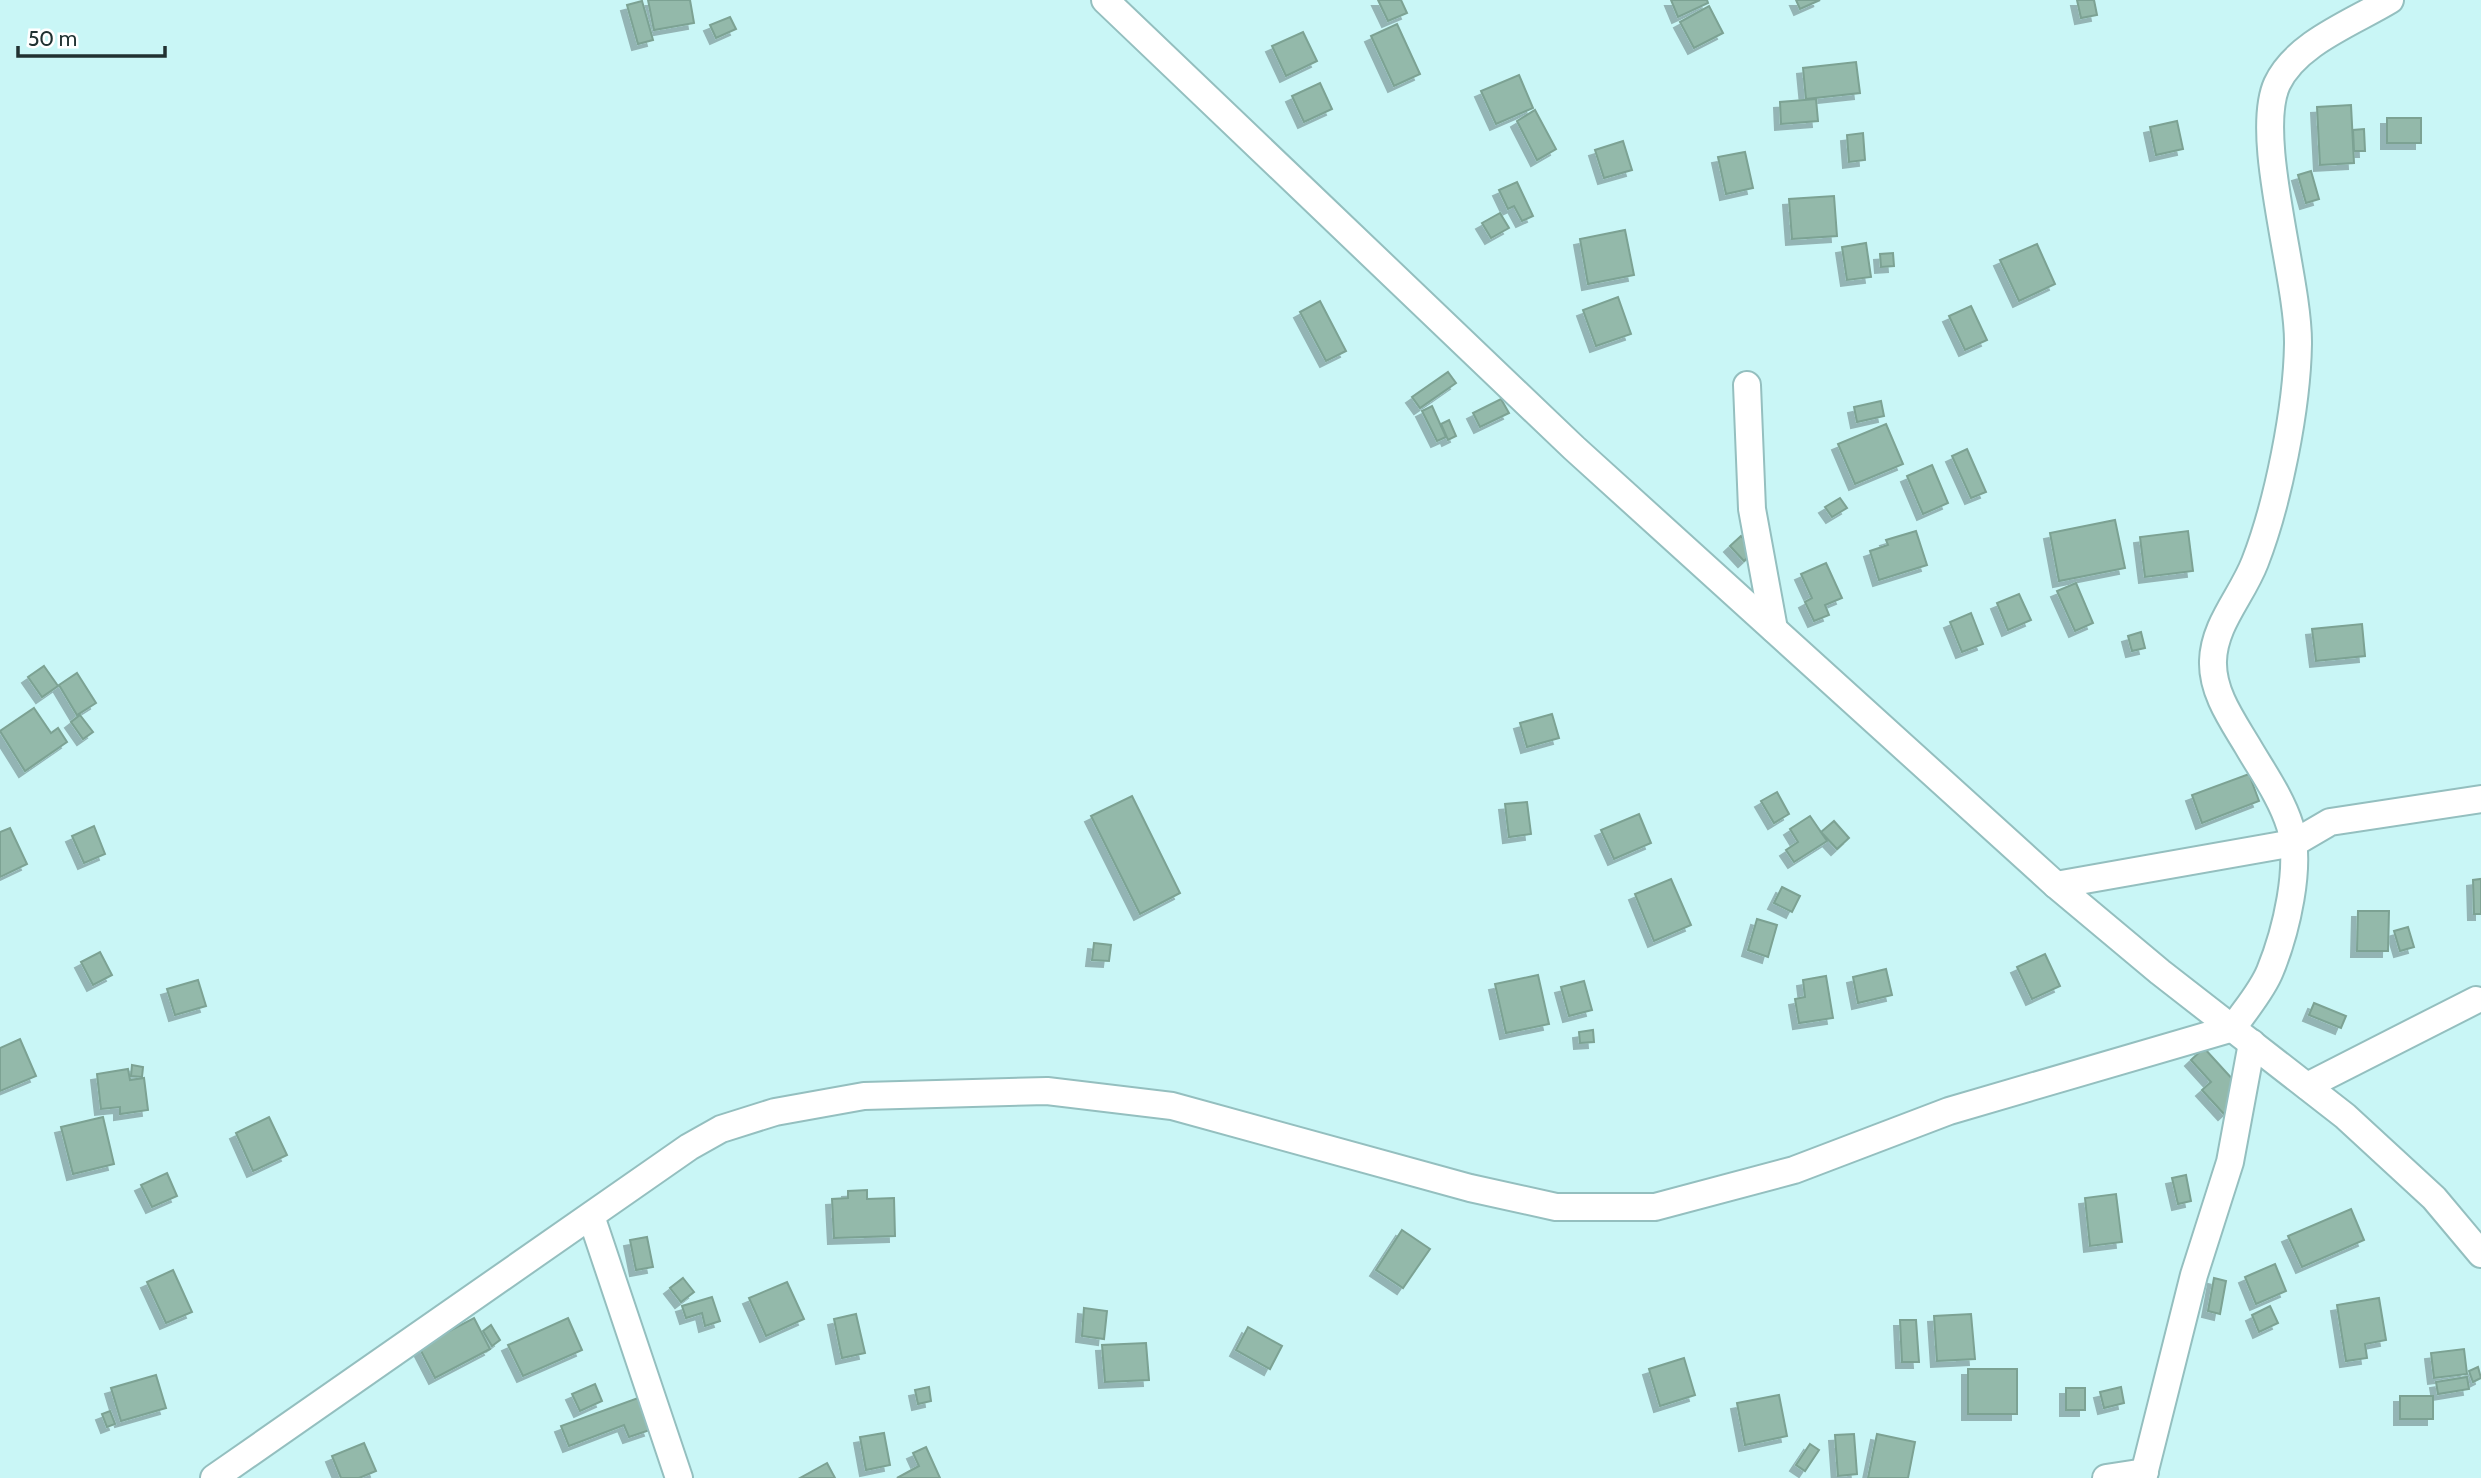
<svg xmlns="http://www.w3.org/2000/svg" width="2481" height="1478" viewBox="0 0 2481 1478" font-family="Cabin,sans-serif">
	<defs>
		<filter id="shadow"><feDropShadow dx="-6" dy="6" stdDeviation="0" flood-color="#0004"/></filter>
	</defs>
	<rect width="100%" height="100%" fill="#c9f6f6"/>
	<g fill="#93b9aa" stroke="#7ca293" stroke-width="2" filter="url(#shadow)">
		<polygon points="648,0 690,0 694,23 654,30"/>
		<polygon points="1378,0 1401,0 1407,13 1388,21"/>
		<polygon points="1671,0 1707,0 1708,3 1678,17"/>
		<polygon points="1796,0 1820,0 1800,9"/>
		<polygon points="2077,0 2094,0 2097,15 2081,18"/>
		<polygon points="642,1 653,40 638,44 627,5"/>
		<polygon points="1709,6 1723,33 1694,48 1680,22"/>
		<polygon points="730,17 736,29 716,38 710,25"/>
		<polygon points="1397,24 1420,74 1394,86 1371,36"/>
		<polygon points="1303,32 1317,61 1286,76 1272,46"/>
		<polygon points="1856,62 1860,93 1806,99 1803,68"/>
		<polygon points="1519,75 1533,108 1496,124 1481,91"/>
		<polygon points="1320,83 1332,109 1304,122 1292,96"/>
		<polygon points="1816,99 1818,121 1781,124 1780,102"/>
		<polygon points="2351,105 2354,163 2320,165 2317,107"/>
		<polygon points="1535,110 1556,149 1537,160 1517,121"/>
		<rect x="2387" y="118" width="34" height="25"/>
		<polygon points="2177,121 2183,149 2156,155 2150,127"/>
		<polygon points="2364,129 2365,151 2354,151 2353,130"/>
		<polygon points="1863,133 1865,160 1849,162 1847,135"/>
		<polygon points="1623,141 1632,170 1604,178 1595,150"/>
		<polygon points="1745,152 1753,188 1726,194 1718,157"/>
		<polygon points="2311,171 2319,199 2306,203 2298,175"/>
		<polygon points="1517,182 1533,216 1522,221 1514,206 1508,209 1499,190"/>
		<polygon points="1834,196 1837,236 1792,239 1789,199"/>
		<polygon points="1500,213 1509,228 1491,238 1482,223"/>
		<polygon points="1625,230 1634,275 1588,284 1580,239"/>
		<polygon points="1866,243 1871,277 1847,280 1842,247"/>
		<polygon points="2037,244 2055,284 2019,301 2000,260"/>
		<polygon points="1893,253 1894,266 1881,267 1880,254"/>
		<polygon points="1618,297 1631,334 1596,346 1583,310"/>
		<polygon points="1320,301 1346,351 1326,361 1300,312"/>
		<polygon points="1971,306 1987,340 1965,350 1949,316"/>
		<polygon points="1448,372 1456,383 1420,408 1412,397"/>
		<polygon points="1501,399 1509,413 1480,427 1473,413"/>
		<polygon points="1881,401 1884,416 1857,422 1854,407"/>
		<polygon points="1432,406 1446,437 1437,441 1422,411"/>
		<polygon points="1449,420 1456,436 1448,440 1441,424"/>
		<polygon points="1886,424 1903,464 1855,484 1838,444"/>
		<polygon points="1967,449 1986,492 1971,498 1952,456"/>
		<polygon points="1932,465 1948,503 1923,514 1907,476"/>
		<polygon points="1840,498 1847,508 1832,517 1825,507"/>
		<polygon points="2115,520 2125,568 2059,581 2050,533"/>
		<polygon points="1916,531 1927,565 1879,580 1870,551 1888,545 1886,540"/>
		<polygon points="2188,531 2193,571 2145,577 2140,537"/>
		<polygon points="1741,536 1755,551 1744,561 1730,546"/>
		<polygon points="1826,563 1842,598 1825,605 1829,615 1814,621 1805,602 1812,598 1801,574"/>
		<polygon points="2076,583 2093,623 2075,631 2057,591"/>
		<polygon points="2019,594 2031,620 2008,630 1997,603"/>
		<polygon points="1971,613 1983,644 1962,652 1950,622"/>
		<polygon points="2362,624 2365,656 2316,661 2312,629"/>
		<polygon points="2141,632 2145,648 2132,651 2128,636"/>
		<polygon points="44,666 58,686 42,697 28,677"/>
		<polygon points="77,673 96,703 77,715 59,685"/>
		<polygon points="34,708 51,733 58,728 67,742 25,771 0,731"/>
		<polygon points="1552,714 1559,738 1527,747 1520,723"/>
		<polygon points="80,715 93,732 83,739 71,722"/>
		<polygon points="2249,774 2259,801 2202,823 2192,795"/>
		<polygon points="1777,792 1789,814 1774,823 1761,801"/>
		<polygon points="1132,796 1180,893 1140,914 1091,816"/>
		<polygon points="1527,802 1531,834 1509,837 1505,804"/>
		<polygon points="1639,814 1651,843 1614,859 1601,830"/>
		<polygon points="1810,816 1827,841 1794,862 1786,850 1798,842 1790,829"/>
		<polygon points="1834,821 1849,838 1837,849 1821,832"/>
		<polygon points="94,826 105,854 84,863 72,836"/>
		<polygon points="10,828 27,864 0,877 0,832"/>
		<polygon points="1671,879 1691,925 1654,941 1635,894"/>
		<polygon points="2481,879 2481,914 2474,914 2473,880"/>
		<polygon points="1782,887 1800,896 1792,912 1774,903"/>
		<polygon points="2358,911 2389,911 2388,951 2357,951"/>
		<polygon points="1757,919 1777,925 1768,957 1748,950"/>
		<polygon points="2408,927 2414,947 2400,951 2394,931"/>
		<polygon points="1094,943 1111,945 1109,961 1092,960"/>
		<polygon points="100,952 112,975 93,985 81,962"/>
		<polygon points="2045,954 2060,986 2032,999 2017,967"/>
		<polygon points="1886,969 1892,995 1858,1003 1853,977"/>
		<polygon points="1538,975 1549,1024 1506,1033 1495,984"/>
		<polygon points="1826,976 1833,1018 1799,1023 1795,999 1805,997 1803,980"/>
		<polygon points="198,980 206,1006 175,1015 167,989"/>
		<polygon points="1584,981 1592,1010 1569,1016 1561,987"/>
		<polygon points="2314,1003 2346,1016 2341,1028 2309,1015"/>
		<polygon points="1593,1030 1594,1042 1580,1043 1579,1032"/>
		<polygon points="20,1039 36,1076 0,1091 0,1048"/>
		<polygon points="2204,1048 2246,1094 2224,1114 2202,1090 2211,1082 2191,1060"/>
		<polygon points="132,1065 143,1067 142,1077 131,1076"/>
		<polygon points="128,1069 130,1080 144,1078 148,1110 120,1114 120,1107 101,1109 97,1074"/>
		<polygon points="103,1117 114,1164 73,1174 61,1127"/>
		<polygon points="269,1117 287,1155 253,1171 236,1133"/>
		<polygon points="167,1173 177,1196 152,1207 141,1185"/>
		<polygon points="2186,1175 2191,1201 2178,1204 2172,1178"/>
		<polygon points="867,1190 867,1199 894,1198 895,1236 834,1238 832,1199 848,1198 848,1191"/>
		<polygon points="2116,1194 2122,1242 2090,1246 2085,1198"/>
		<polygon points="2351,1209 2364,1240 2302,1267 2288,1236"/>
		<polygon points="1402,1230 1430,1249 1403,1288 1376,1270"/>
		<polygon points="647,1237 653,1267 636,1270 630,1240"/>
		<polygon points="2275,1264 2286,1291 2256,1304 2245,1277"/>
		<polygon points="173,1270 192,1312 166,1323 147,1282"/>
		<polygon points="683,1278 694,1292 681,1302 670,1288"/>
		<polygon points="2214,1278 2226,1281 2220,1314 2208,1311"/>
		<polygon points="787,1282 804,1319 766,1336 749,1298"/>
		<polygon points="712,1297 720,1321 705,1326 702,1313 686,1318 682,1306"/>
		<polygon points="2379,1298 2386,1340 2365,1344 2367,1358 2346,1361 2337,1305"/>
		<polygon points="2270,1306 2278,1323 2259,1332 2252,1315"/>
		<polygon points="1084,1308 1107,1311 1104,1339 1082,1336"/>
		<polygon points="856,1314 865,1353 842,1358 834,1319"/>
		<polygon points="1971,1314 1975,1359 1937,1361 1934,1316"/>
		<polygon points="474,1318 490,1349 435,1378 419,1347"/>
		<polygon points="568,1318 582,1350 523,1376 508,1345"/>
		<polygon points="1900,1320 1916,1320 1919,1362 1902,1362"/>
		<polygon points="491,1325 500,1340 492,1346 483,1331"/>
		<polygon points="1248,1327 1282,1346 1270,1369 1236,1350"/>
		<polygon points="1146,1343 1149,1380 1105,1382 1102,1345"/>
		<polygon points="2464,1349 2467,1374 2434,1378 2431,1353"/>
		<polygon points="1684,1358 1695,1395 1660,1406 1649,1369"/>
		<polygon points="2478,1367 2481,1378 2473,1382 2469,1371"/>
		<rect x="1968" y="1369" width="49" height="45"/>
		<polygon points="156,1375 166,1408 121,1421 111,1388"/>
		<polygon points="2467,1377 2469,1389 2438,1394 2436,1382"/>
		<polygon points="595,1384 602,1401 580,1411 572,1394"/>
		<polygon points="929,1387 931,1401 918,1404 915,1390"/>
		<polygon points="2121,1387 2124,1403 2104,1408 2100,1392"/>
		<rect x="2066" y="1388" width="19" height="22"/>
		<polygon points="1779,1395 1787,1436 1745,1445 1737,1403"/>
		<rect x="2400" y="1396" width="33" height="23"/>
		<polygon points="638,1398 650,1430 629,1437 624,1425 569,1446 561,1426"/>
		<polygon points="110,1411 115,1424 107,1427 102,1414"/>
		<polygon points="884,1433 890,1465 866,1470 860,1437"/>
		<polygon points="1854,1434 1857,1474 1838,1476 1835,1435"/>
		<polygon points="1877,1434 1915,1442 1908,1478 1868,1478"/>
		<polygon points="364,1443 376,1471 359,1478 341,1478 332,1456"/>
		<polygon points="1810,1444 1819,1450 1805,1471 1796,1465"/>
		<polygon points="926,1447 940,1478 897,1478 919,1466 913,1453"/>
		<polygon points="827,1463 835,1478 800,1478"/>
	</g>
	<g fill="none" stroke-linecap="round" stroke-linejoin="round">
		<defs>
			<g id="minor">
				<polyline points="1105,0 1574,448 2056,885 2160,972 2345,1116 2434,1198 2481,1254"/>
				<polyline points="1747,385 1752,509 1774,629"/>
				<polyline points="2056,885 2294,843 2330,822 2481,799"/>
				<polyline points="2307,1086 2476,1000"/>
				<polyline points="591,1216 679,1478"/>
				<path d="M214 1478 689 1147 721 1129 775 1112 864 1096 1047 1091 1172 1106 1470 1188 1556 1207H1655L1794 1170 1949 1111 2233 1028C2245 1010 2262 991 2270 971 2286 932 2302 866 2290 826 2281 797 2262 771 2247 745 2232 720 2212 692 2213 661 2214 624 2242 596 2255 562 2278 503 2297 408 2298 344 2299 279 2253 137 2277 84 2296 43 2354 22 2390 0"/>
				<polyline points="2106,1478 2145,1472"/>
				<polyline points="2143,1478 2194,1275 2230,1162 2252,1043"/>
			</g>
		</defs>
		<use href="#minor" stroke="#94bfbf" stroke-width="30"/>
		<use href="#minor" stroke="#fff" stroke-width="26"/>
	</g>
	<path d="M18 46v10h147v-10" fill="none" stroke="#203131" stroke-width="3.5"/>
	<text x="28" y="46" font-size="21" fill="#203131" stroke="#ffffff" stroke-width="5" paint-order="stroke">50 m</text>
</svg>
